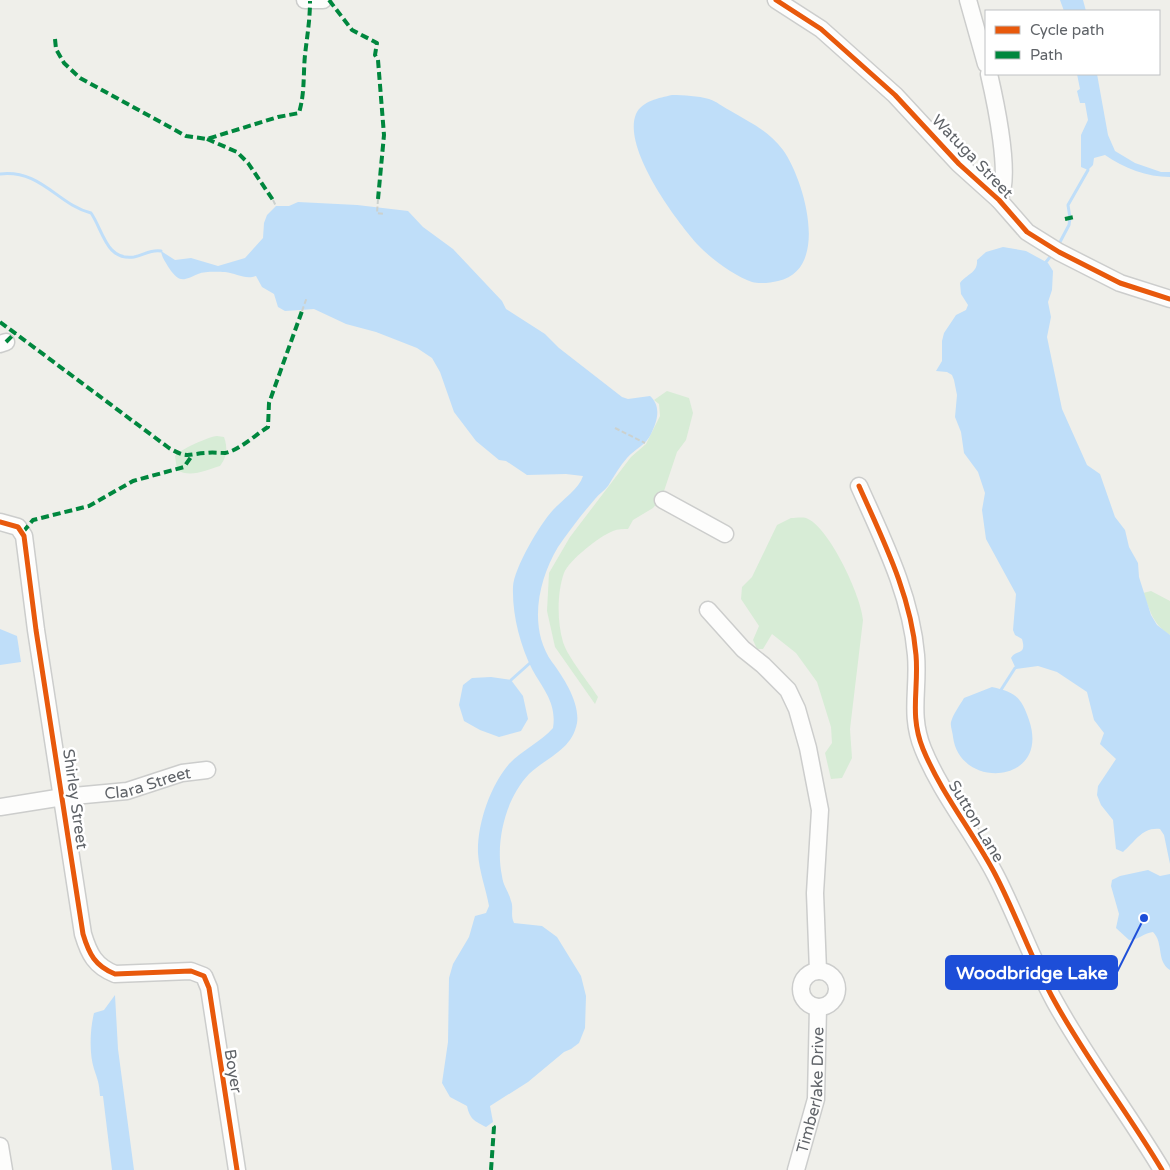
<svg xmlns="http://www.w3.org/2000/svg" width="1170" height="1170" viewBox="0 0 1170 1170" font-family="'Varela Round',sans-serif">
	<rect width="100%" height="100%" fill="#efefea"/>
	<g fill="#d7ecd6">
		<path d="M667 391 689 398 693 413 686 440 677 452 662 497 653 508 633 520 628 529C623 529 618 529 613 531 600 536 569 560 564 573 557 592 557 622 563 642 568 658 588 681 598 697L595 704 555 647 547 611 549 573 570 537 631 457 646 444 660 416 659 404 654 400Z"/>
		<path d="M217 436 224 437C228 448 227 457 220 466 207 470 190 478 177 470L175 456C181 449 208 437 217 436Z"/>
		<path d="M791 518C795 518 802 517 806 518 829 526 862 598 863 620L850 729 852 758 842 778 831 779 825 753 832 743 831 727 817 682 796 653 772 634 763 649H757L753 640 759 626 741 599 742 587 752 577 777 525Z"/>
		<path d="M1151 591 1170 601V635C1153 625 1150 610 1143 593Z"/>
	</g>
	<g fill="#bfdef9">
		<polygon points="1060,0 1083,0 1086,11 1064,11"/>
		<path d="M1077 74H1097L1108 135 1115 151 1135 163 1161 172H1170V177C1147 177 1124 168 1105 155L1094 158 1093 165 1088 170 1081 167V135L1088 120 1085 103H1080L1077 91 1080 89Z"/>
		<path d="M672 95C684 95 698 96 709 99 716 101 723 107 729 110 749 122 768 130 783 150 804 179 831 270 778 281 770 283 759 284 752 282 736 277 710 258 699 246 676 221 622 148 636 114 642 101 659 98 672 95Z"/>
		<path d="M298 202 357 205 408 211 423 227 453 249 502 301 506 309 545 334 559 348 622 397 628 399 650 396C662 407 657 421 651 434 646 445 635 449 627 458 620 466 614 476 608 486 604 491 599 494 595 499 582 514 569 531 558 547 538 580 528 628 552 662 564 678 580 703 577 723 572 750 547 757 529 774 505 799 495 843 502 876 503 886 509 892 511 901 514 908 510 915 514 923L542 926 557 937 581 976 586 996 585 1028 579 1043 571 1049 564 1052 528 1082 490 1106 493 1122 486 1127C475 1121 470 1120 467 1106L450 1097 442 1083 448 1042 449 978 453 964 469 937 475 916 486 913 489 906C486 889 479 871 478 853 477 825 490 786 509 764 522 750 541 742 553 728 557 703 543 689 532 669 520 645 512 614 513 587 514 568 540 524 553 510 563 499 579 489 583 476L566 474 527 475 506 461 499 460 476 441 454 412 440 372 432 358 417 348 376 332 346 324 314 309 285 311 278 307 274 294 262 287 256 276C245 280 236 273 225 272 218 272 205 271 198 274 184 280 180 284 169 268 165 261 162 258 161 251L175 260 191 258 218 266 245 258 263 238 264 223 267 215 276 206H289Z"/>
		<path d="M1003 247 1026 251 1048 263 1053 271 1052 290 1048 302 1051 317 1047 337 1062 409 1087 465 1100 474 1115 517 1125 530 1129 547 1138 563 1139 577 1151 615 1157 625 1170 635V864L1164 835 1160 829C1142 827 1135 842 1123 852L1116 849 1113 820 1101 805 1097 795 1098 786 1116 759 1100 744 1104 733 1094 720 1087 692 1057 672 1038 666 1016 669 1011 658C1016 649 1027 656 1022 639L1015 635 1013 630 1016 594 986 539 982 510 985 493 978 472 964 453 961 432 955 417 957 395 954 380 952 375 947 372 936 371 942 361V341L944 333 956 315 966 310 968 305 961 294 960 283C967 274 978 273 977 260L986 252Z"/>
		<polygon points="0,629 17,636 21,662 0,665"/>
		<polygon points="491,677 511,680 523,696 528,719 521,731 499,737 480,730 464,721 459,705 463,685 472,678"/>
		<path d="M992 687C1014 692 1021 696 1029 720 1051 784 960 791 953 737 953 733 950 726 951 722 953 714 960 705 964 698Z"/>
		<path d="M1148 870 1160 876 1170 874V970C1156 961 1164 943 1153 932 1143 933 1139 940 1129 940L1116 928 1119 914 1111 886 1112 880 1120 876Z"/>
		<path d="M115 995 118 1049 134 1170H112L103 1096H100C99 1082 98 1081 94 1069 89 1053 90 1029 94 1013L104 1010Z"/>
	</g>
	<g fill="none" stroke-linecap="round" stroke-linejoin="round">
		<g stroke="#bfdef9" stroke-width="3">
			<path d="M0 174C41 169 58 205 91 213 103 230 106 261 134 257 144 255 151 249 161 251"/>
			<polyline points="1060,242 1069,225 1070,218 1068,205 1088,170"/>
			<polyline points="1046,262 1050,257"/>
			<polyline points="511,680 530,663"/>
			<polyline points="999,693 1015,668"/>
		</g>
		<defs>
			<g id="minor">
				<polyline points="305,0 323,0"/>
				<polyline points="776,0 821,29 895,95 959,164 999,200 1027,232 1059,252 1120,283 1170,299"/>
				<polyline points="968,0 986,64"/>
				<path d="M989 74C995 100 1012 178 999 200"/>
				<polyline points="0,344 6,342"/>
				<path d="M859 486C883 540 911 595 916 655 919 689 909 715 923 749 941 793 973 832 995 874 1017 916 1032 961 1055 1002 1087 1060 1128 1113 1162 1170"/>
				<polyline points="663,500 725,534"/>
				<path d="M0 522 18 527 24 536 36 630 83 934C89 954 95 966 115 974L191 971 204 976 209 988 237 1170"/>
				<polyline points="708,610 743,649 763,665 788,690 797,709 808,748 820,810 815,893 818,971"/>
				<path id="s1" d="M0 807 63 797 127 791 182 773 207 770"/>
				<circle cx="819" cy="989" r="18"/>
				<polyline points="0,1146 4,1170"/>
				<path id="s2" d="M796 1170 816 1099 818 1007"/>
			</g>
		</defs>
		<use href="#minor" stroke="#cccdcc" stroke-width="19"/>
		<g stroke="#ccd1ce" stroke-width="2" stroke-dasharray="5 2.5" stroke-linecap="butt">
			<polyline points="378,199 377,213 384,214"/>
			<polyline points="273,200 276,206"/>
			<polyline points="302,311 307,297"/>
			<polyline points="615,428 645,443"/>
		</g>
		<use href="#minor" stroke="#fdfdfc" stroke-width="16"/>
		<g stroke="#00873e" stroke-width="4" stroke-dasharray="8 4" stroke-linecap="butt">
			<polyline points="329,0 352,30 377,43 375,55 378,60 384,135 378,199"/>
			<path d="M55 39 56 49 64 63 80 78 186 136 207 139 278 117 299 113C305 92 303 76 305 55 307 37 310 20 310 1"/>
			<polyline points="207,139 237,152 248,163 273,200"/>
			<polyline points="1065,219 1074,217"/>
			<path d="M0 322 169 448C188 459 187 454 206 453 212 452 219 453 225 453 240 450 255 435 268 427L269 403 302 311"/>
			<polyline points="6,342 15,333"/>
			<polyline points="23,532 33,520 89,506 133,481 184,467 191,457"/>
			<polyline points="491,1170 494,1127 491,1124"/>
		</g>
		<defs>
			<g id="cycleway">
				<polyline points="776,0 821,29 895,95 959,164 999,200 1027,232 1059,252 1120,283 1170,299"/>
				<path d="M859 486C883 540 911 595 916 655 919 689 909 715 923 749 941 793 973 832 995 874 1017 916 1032 961 1055 1002 1087 1060 1128 1113 1162 1170"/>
				<path d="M0 522 18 527 24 536 36 630 83 934C89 954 95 966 115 974L191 971 204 976 209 988 237 1170"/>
			</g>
		</defs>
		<use href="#cycleway" stroke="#fff" stroke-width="8"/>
		<use href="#cycleway" stroke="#e8590c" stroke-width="5"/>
	</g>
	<g text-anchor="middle" stroke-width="5" stroke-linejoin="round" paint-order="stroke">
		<g font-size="16" fill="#5f6368" stroke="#fff">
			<text transform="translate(973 156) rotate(46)" y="6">Watuga Street</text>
			<text dy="6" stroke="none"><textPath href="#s1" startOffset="150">Clara Street</textPath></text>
			<text transform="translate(76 799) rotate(82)" y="6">Shirley Street</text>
			<text transform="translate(977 821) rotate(59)" y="6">Sutton Lane</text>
			<text transform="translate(234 1071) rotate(81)" y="6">Boyer</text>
			<text dy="6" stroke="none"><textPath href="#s2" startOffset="82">Timberlake Drive</textPath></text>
		</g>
	</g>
	<path fill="none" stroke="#1d4ed8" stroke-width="2" d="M1144 918L1117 972"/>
	<circle fill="#1d4ed8" stroke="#fff" stroke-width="2" cx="1144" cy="918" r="5"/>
	<rect fill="#1d4ed8" stroke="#1d4ed8" stroke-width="2" x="946" y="956" width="171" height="33" rx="5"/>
	<g font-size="18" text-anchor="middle" font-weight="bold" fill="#fff">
		<text x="1032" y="979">Woodbridge Lake</text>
	</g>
	<rect x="985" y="10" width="175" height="65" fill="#ffffff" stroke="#bfc1c3"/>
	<rect x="995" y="26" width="25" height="8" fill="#e8590c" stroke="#bfc1c3"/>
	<text x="1030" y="35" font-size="15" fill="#5f6368">Cycle path</text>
	<rect x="995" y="51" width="25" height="8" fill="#00873e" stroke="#bfc1c3"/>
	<text x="1030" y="60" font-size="15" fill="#5f6368">Path</text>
</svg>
